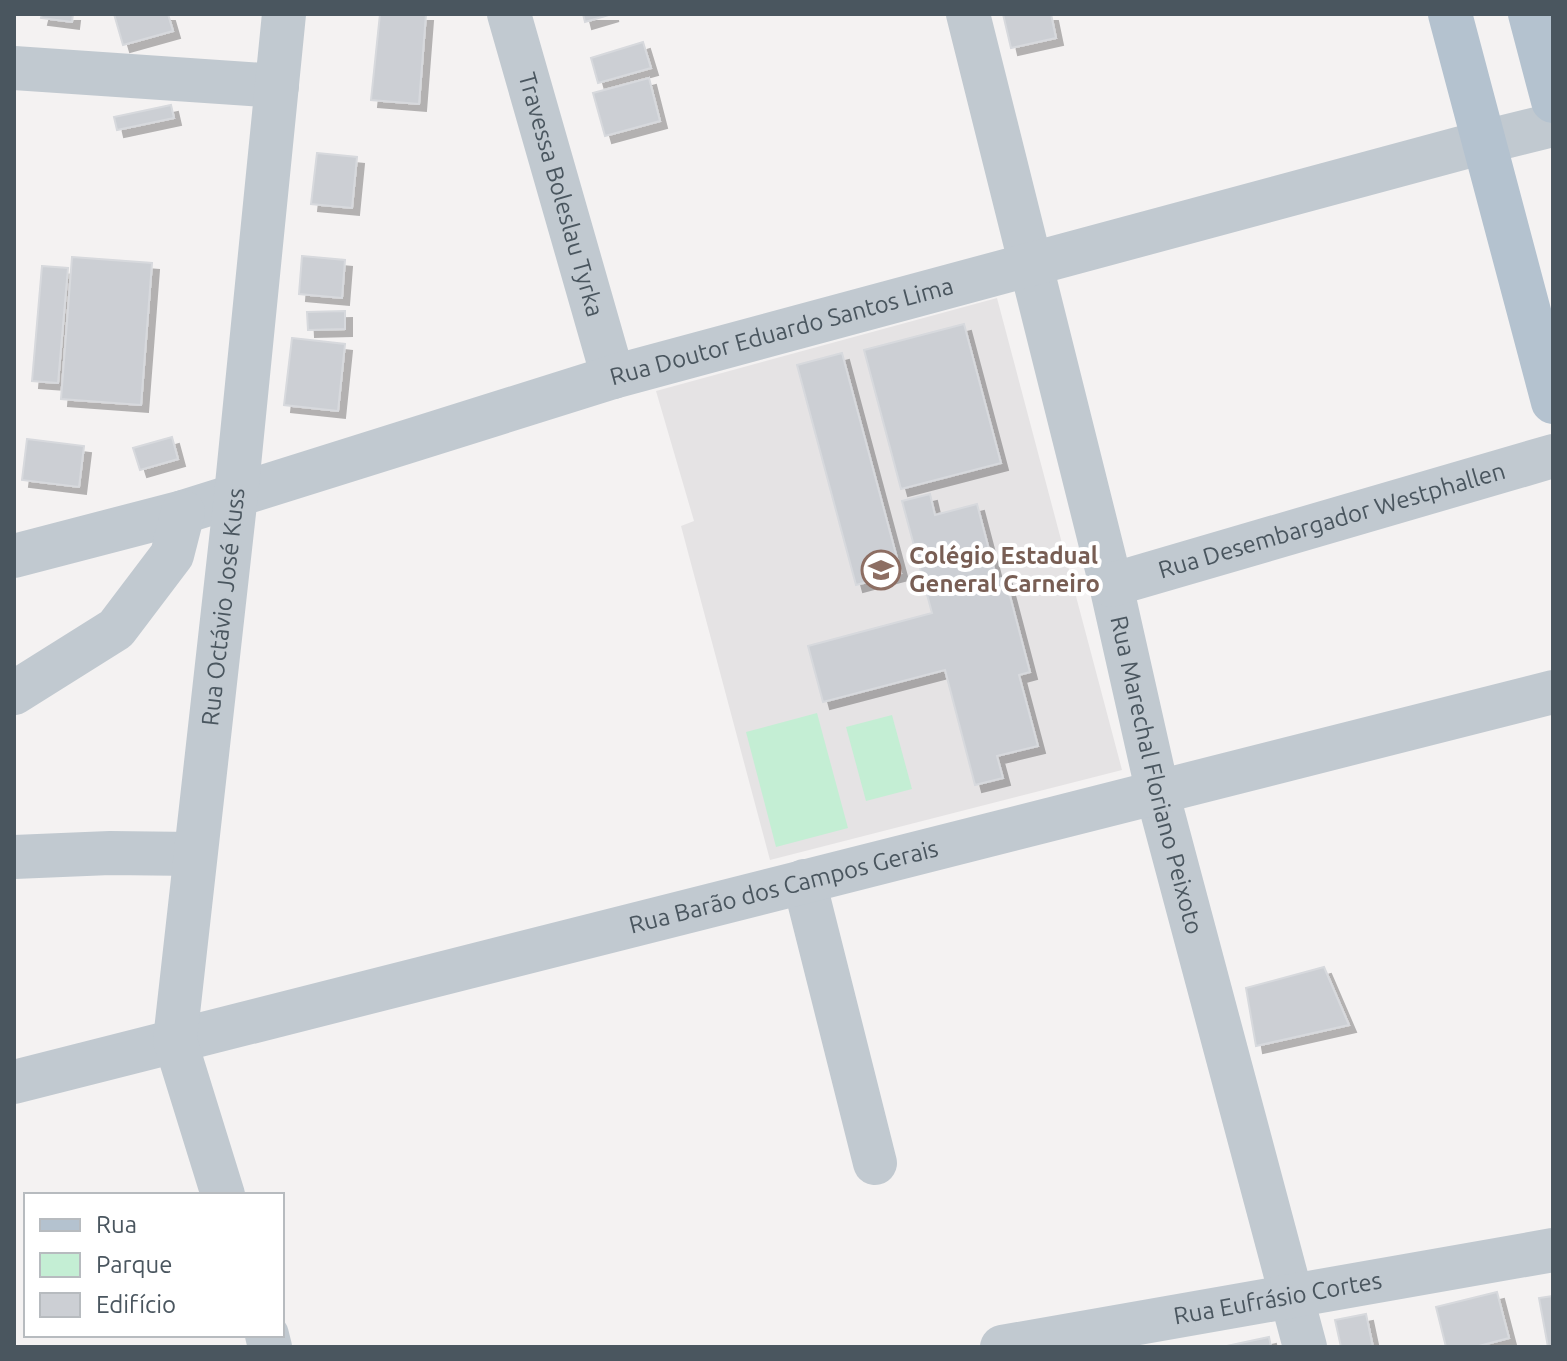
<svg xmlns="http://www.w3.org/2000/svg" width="1567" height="1361" viewBox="0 0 1567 1361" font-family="Ubuntu,sans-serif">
	<defs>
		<filter id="shadow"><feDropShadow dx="7" dy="7" stdDeviation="0" flood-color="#0004"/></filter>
	</defs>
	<rect width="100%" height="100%" fill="#f4f2f2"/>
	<polygon fill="#e5e3e4" points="997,298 1122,770 770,860 681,526 694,521 656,391"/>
	<g fill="#c4eed4">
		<polygon points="817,713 848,828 776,847 746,732"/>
		<polygon points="892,715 912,789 866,801 846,727"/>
	</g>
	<g fill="#cccfd4" stroke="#d7d9dd" stroke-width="2" filter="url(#shadow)">
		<polygon points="42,14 73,14 72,22 41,18"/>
		<polygon points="114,14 168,14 173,31 123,45"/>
		<polygon points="380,14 426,14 419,104 371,100"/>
		<polygon points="583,14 612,14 585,22"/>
		<polygon points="1003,14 1051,14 1056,38 1011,48"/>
		<polygon points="643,42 651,68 598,83 591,58"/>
		<polygon points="649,78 660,121 605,136 593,93"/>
		<polygon points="171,105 174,118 117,130 114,117"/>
		<polygon points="317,153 357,157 352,208 311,204"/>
		<polygon points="302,256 345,260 342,298 299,294"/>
		<polygon points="72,257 152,263 141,405 61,399"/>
		<polygon points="42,266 68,268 58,383 32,381"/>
		<polygon points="345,311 345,329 308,330 307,312"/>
		<polygon points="964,324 1001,463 901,489 864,350"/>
		<polygon points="292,338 345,344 338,411 284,405"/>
		<polygon points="842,353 901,573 856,585 797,365"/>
		<polygon points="172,437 178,459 140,470 133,448"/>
		<polygon points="27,439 84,446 79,487 22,480"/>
		<polygon points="930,494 935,515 977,504 997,580 1005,577 1030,672 1019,675 1038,746 997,756 1003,778 975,785 945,670 823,702 808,646 932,613 902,501"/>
		<polygon points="1324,967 1349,1025 1256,1046 1246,988"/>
		<polygon points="1497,1292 1509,1338 1475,1347 1446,1347 1436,1307"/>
		<polygon points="1553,1296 1553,1347 1548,1347 1539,1298"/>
		<polygon points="1366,1314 1373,1347 1341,1347 1335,1320"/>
		<polygon points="1269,1337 1271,1347 1222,1347"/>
	</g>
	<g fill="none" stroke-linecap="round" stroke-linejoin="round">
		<g stroke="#c1c9d0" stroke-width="44">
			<path id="s1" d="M509 14 613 377"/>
			<path id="s2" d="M968 14 1111 585 1161 807 1305 1347"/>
			<polyline points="14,68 277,86"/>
			<path id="s3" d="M14 556 183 512 613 377 1484 142 1553 125"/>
			<path id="s4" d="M1111 585 1553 456"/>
			<polyline points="14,693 116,629 172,555 183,512"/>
			<polyline points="14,857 110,853 195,854"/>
			<polyline points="804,881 875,1163"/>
			<path id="s5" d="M14 1082 1553 692"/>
			<path id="s6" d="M223 1195 175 1040 236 495 284 14"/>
			<polyline points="267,1335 270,1347"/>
			<path id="s7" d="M1002 1347 1553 1250"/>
		</g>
		<g stroke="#b4c2cf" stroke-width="44">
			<polyline points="1450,14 1553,402"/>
			<polyline points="1530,14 1553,101"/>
		</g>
	</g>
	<defs>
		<symbol id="school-ring" viewBox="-11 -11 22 22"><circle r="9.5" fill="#fff" stroke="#8d6e63" stroke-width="1.5"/><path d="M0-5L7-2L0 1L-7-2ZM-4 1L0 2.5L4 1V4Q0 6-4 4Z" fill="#8d6e63"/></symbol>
	</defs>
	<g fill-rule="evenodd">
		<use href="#school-ring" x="859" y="548" width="44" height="44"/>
	</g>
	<g text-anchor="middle" stroke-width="8" stroke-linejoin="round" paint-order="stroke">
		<g font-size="24" fill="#4a565f" stroke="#fff">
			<text dy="8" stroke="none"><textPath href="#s1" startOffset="188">Travessa Boleslau Tyrka</textPath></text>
			<text dy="8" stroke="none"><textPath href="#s3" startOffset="800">Rua Doutor Eduardo Santos Lima</textPath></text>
			<text dy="8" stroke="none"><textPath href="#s4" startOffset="230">Rua Desembargador Westphallen</textPath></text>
			<text dy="8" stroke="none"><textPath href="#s6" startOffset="598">Rua Octávio José Kuss</textPath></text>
			<text dy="8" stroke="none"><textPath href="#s2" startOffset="784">Rua Marechal Floriano Peixoto</textPath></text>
			<text dy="8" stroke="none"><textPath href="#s5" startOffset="794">Rua Barão dos Campos Gerais</textPath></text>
			<text dy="8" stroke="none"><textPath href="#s7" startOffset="280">Rua Eufrásio Cortes</textPath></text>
		</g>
		<g font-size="24" font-weight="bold" fill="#785e54" stroke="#fff" text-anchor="start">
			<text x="909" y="564">Colégio Estadual<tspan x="909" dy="28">General Carneiro</tspan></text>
		</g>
	</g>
	<rect width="1567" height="1361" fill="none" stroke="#4a565f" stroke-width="32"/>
	<rect x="24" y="1193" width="260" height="144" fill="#ffffff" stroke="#b7bbbf" stroke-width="2"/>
	<rect x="40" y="1219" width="40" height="12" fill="#b4c2cf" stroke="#b7bbbf" stroke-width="2"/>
	<text x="96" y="1233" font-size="24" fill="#4a565f">Rua</text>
	<rect x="40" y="1253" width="40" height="24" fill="#c4eed4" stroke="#b7bbbf" stroke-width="2"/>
	<text x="96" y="1273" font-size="24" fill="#4a565f">Parque</text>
	<rect x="40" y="1293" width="40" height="24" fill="#cccfd4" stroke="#b7bbbf" stroke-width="2"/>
	<text x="96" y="1313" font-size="24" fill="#4a565f">Edifício</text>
</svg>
